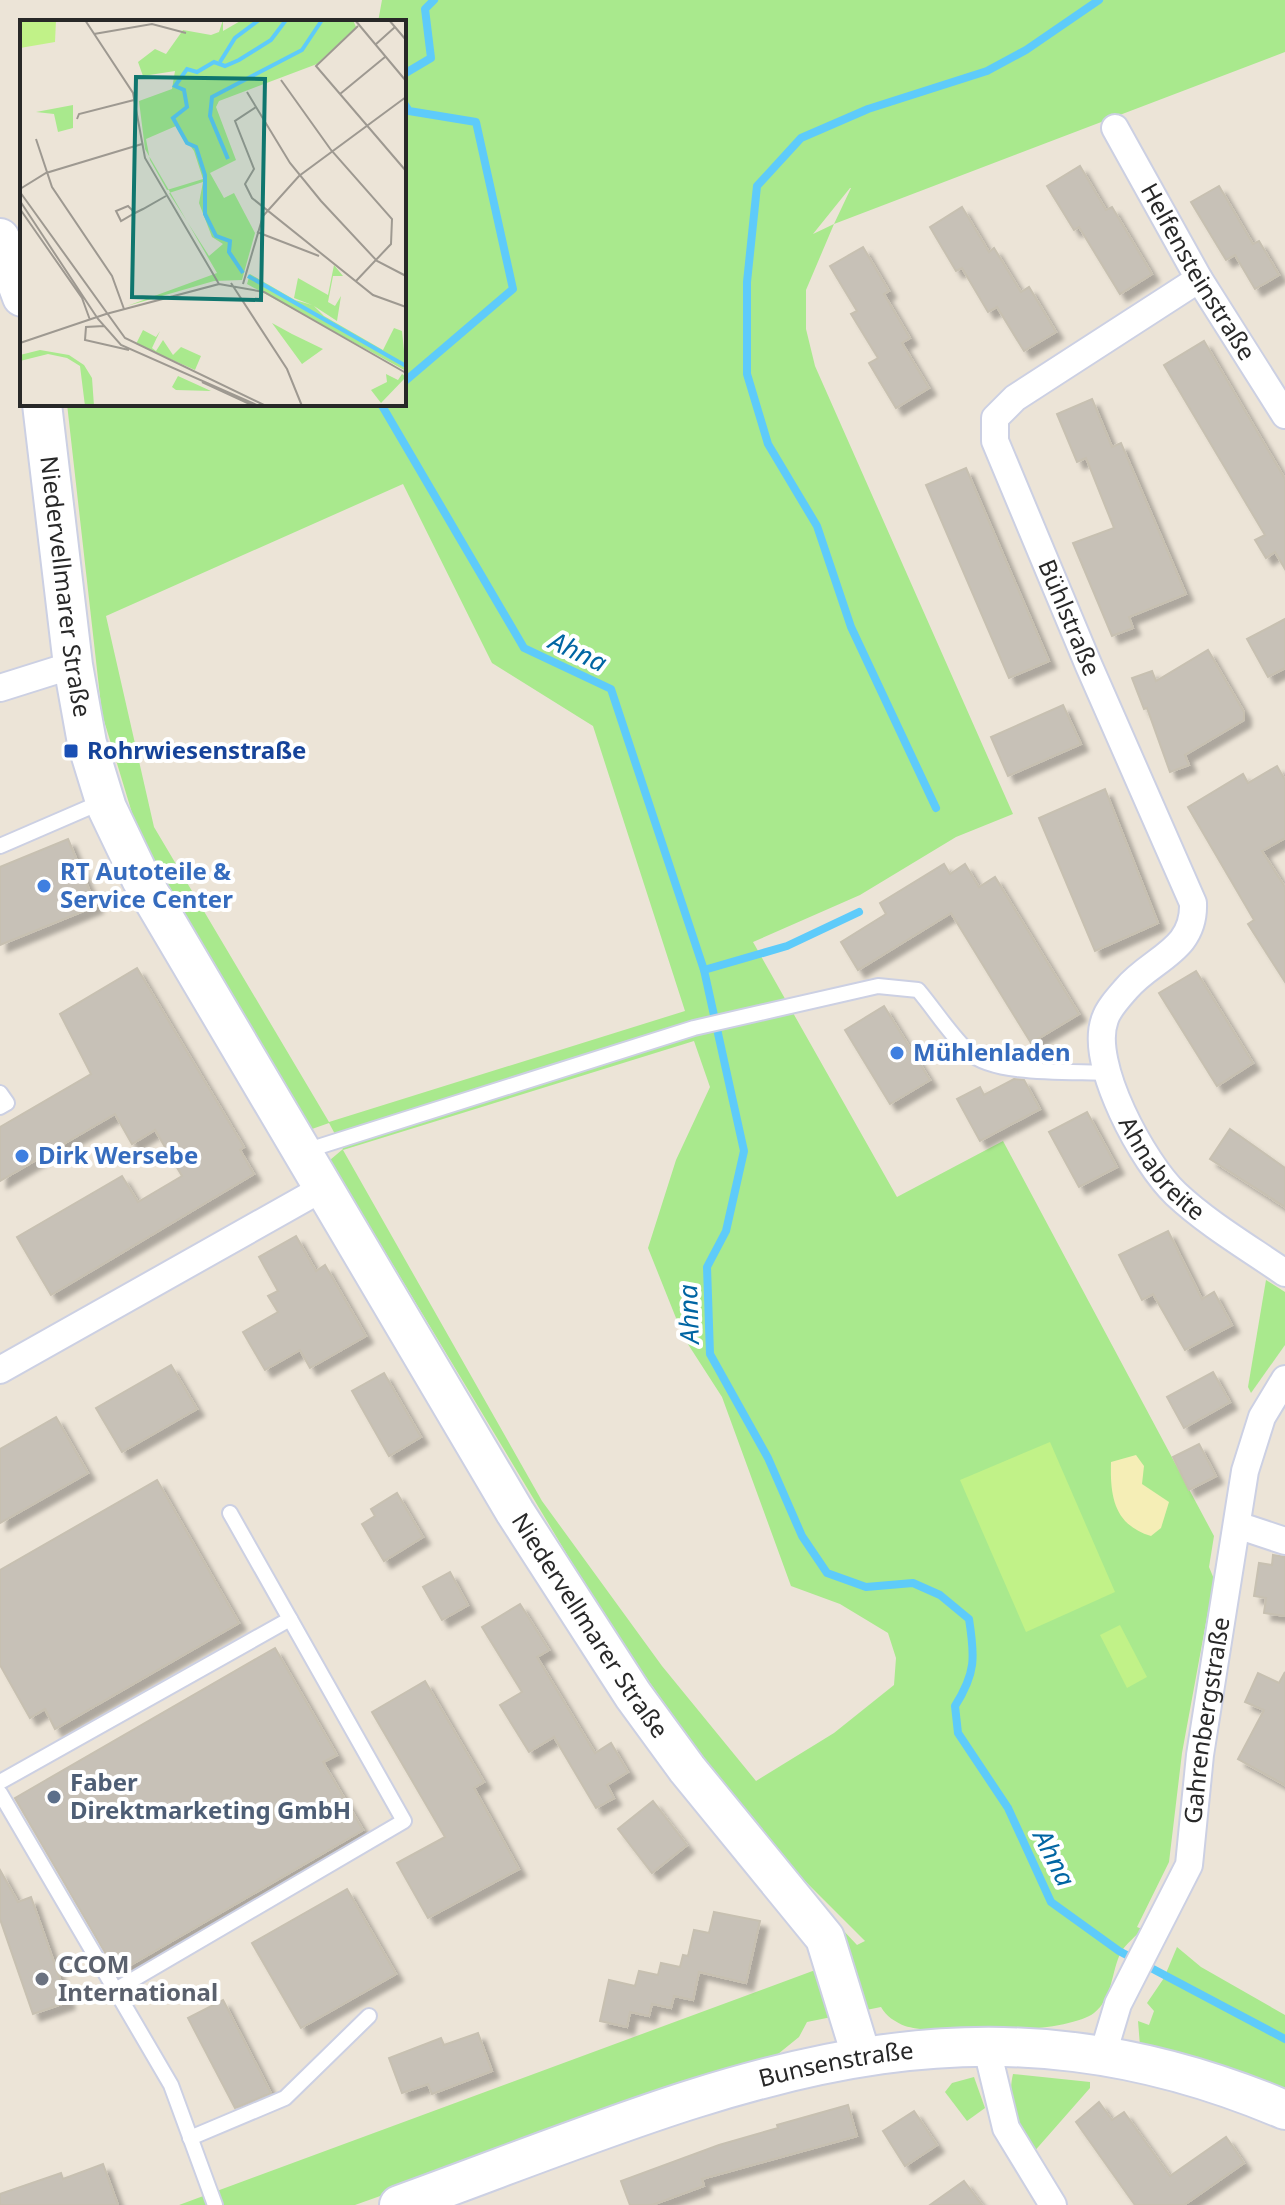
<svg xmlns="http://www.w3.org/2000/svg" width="1285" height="2205" viewBox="0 0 1285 2205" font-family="'Noto Sans',sans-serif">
	<defs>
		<filter id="shadow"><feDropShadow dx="7" dy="7" stdDeviation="2" flood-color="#0004"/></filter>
	</defs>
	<rect width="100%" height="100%" fill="#ece4d7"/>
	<g fill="#a9e98d" fill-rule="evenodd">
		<path d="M382 0H1285V52L834 224 806 290V329L815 366 1013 814 956 837 860 895 753 942 897 1197 1003 1141 1214 1536 1209 1567 1214 1579 1182 1753 1169 1862 1137 1927 1142 1929C1136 1936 1126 1944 1121 1952 1111 1972 1113 1998 1094 2013 1067 2034 938 2036 905 2026 895 2022 886 2016 881 2007L807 2022 799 2037 778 2054 355 2205H179L818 1969 825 1911 857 1945 865 1941 793 1869 703 1759 607 1621 330 1160 343 1149 329 1123 312 1129 139 836 102 714 67 404H404V22H378ZM851 188 834 224 813 234 850 188ZM403 484 492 663 593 726 685 1011 329 1122 154 827 106 616ZM694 1041 710 1087 676 1160 648 1248 684 1338 722 1397 791 1586 840 1604 888 1633 896 1658 894 1685 834 1733 756 1781 662 1666 542 1501 343 1150Z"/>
		<polygon points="1266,1280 1285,1292 1285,1345 1251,1393 1248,1387"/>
		<polygon points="1177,1947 1201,1967 1285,2015 1285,2096 1140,2046 1138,2021 1149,2025 1154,2011 1147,2003 1164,1978"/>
		<path d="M1013 2074 1090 2082V2088L1032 2154C1020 2129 1006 2102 1013 2074Z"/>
		<polygon points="974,2077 985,2108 967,2121 945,2092 952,2083"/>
	</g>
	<path fill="#f5eeb6" d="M1136 1455 1144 1466 1142 1484 1169 1502 1161 1528 1151 1536C1114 1525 1110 1496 1111 1462Z"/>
	<g fill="#c1f288">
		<polygon points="1050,1442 1115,1592 1026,1632 960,1480"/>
		<polygon points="1120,1625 1147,1677 1127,1688 1100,1635"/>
	</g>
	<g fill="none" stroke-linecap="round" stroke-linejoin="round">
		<g stroke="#5ecbfa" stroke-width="8">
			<polyline points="404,74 431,58 425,9 434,0"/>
			<polyline points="404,103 409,111 476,122 513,289 404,382"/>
			<path d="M381 404 524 648 611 689 704 970 744 1151 726 1231 707 1267 710 1354 768 1458 802 1536 827 1573 866 1587 913 1583 940 1595 969 1619C975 1657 976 1673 955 1706L958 1733 1008 1808 1051 1902 1119 1951 1285 2039"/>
			<polyline points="936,808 851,627 817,526 768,444 747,374 747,282 757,186 801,138 868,109 987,71 1026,50 1099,0"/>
			<polyline points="704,970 787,946 859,912"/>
		</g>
	</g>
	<g fill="#c7c1b7" stroke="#c7c0b1" stroke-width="2" filter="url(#shadow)">
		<polygon points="1080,166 1106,210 1112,207 1152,274 1120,294 1079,227 1074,230 1047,186"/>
		<polygon points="1219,186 1253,244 1259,241 1279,275 1255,289 1235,255 1226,260 1191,202"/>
		<polygon points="962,207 989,252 994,248 1021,292 1029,287 1056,332 1024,351 997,307 988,312 962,268 956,271 930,227"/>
		<polygon points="863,247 889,291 884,294 910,338 902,343 929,388 896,408 869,363 878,358 851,314 857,311 830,266"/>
		<polygon points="1204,341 1285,479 1285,569 1275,552 1266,558 1255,540 1265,535 1164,365"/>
		<polygon points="1092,399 1112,447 1121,443 1186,594 1129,617 1133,628 1112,636 1073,543 1114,528 1086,458 1077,462 1057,414"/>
		<polygon points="966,468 1049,661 1009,678 926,485"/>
		<polygon points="1285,619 1285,668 1268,677 1247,639"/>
		<polygon points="1208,650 1244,712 1244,720 1185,755 1189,765 1170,772 1147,708 1144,709 1132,678 1152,671 1156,681"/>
		<polygon points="1063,705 1081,744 1008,776 991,737"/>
		<polygon points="1277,766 1285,780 1285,838 1262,851 1285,887 1285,982 1248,924 1254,920 1188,807 1243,774 1248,783"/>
		<polygon points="1105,789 1158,923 1095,951 1039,818"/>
		<polygon points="68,839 96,906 0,945 0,867"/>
		<polygon points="944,864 950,874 965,864 979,887 995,877 1079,1014 1031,1043 951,913 858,970 841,942 886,914 880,903"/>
		<polygon points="137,968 244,1147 240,1150 254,1174 51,1295 17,1237 122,1176 138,1202 182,1176 155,1130 132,1144 115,1114 0,1181 0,1127 91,1074 60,1014"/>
		<polygon points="1196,971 1253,1063 1217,1086 1159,993"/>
		<polygon points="884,1006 930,1080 890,1104 845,1030"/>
		<polygon points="1014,1079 1024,1080 1040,1109 980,1141 957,1099 980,1087 984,1095"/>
		<polygon points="1087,1112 1117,1167 1079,1187 1049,1132"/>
		<polygon points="1230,1129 1285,1168 1285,1207 1210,1159"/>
		<polygon points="1168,1231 1202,1299 1214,1292 1232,1325 1185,1350 1153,1294 1142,1300 1119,1255"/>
		<polygon points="296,1236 316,1271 325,1265 366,1336 310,1368 300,1350 265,1370 243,1332 278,1312 268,1296 278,1291 259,1257"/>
		<polygon points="171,1365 197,1409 122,1452 96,1408"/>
		<polygon points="1213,1372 1230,1402 1184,1428 1167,1397"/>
		<polygon points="384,1373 421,1437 389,1456 352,1391"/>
		<polygon points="56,1417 88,1473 0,1523 0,1449"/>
		<polygon points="1199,1444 1216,1476 1189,1490 1173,1457"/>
		<polygon points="157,1480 239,1623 55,1729 45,1709 30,1718 0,1665 0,1570"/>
		<polygon points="397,1493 423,1537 384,1561 362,1524 375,1516 371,1509"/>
		<polygon points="1273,1555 1285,1557 1285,1616 1264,1613 1266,1598 1254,1596 1259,1563 1272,1565"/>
		<polygon points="450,1572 468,1605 442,1620 423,1587"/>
		<polygon points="520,1604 549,1650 537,1657 595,1753 611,1743 628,1772 607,1785 614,1798 596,1808 554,1737 529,1752 500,1705 522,1692 482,1627"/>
		<polygon points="275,1648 337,1755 323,1762 363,1830 117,1973 15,1798"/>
		<polygon points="1285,1672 1285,1785 1238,1759 1264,1710 1245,1702 1258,1673 1279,1683"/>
		<polygon points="425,1681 484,1782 474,1788 519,1869 428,1918 397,1863 445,1837 372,1712"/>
		<polygon points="653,1801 687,1845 652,1873 618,1829"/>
		<polygon points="0,1870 18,1902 31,1897 68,2002 33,2014 0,1919"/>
		<polygon points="347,1889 396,1974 301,2028 252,1943"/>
		<polygon points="714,1912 760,1921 746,1983 699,1972 693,2000 674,1996 671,2008 652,2004 649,2016 630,2012 627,2027 600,2021 609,1980 635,1986 639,1971 658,1975 661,1963 680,1967 683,1955 688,1956 694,1930 709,1933"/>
		<polygon points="223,2000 271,2093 235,2108 188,2018"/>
		<polygon points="478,2033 492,2071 432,2094 428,2084 402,2093 389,2058 441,2038 444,2045"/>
		<polygon points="1099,2102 1112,2120 1124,2112 1170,2176 1226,2137 1244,2163 1184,2205 1135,2205 1076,2122"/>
		<polygon points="848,2105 857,2136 702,2179 704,2186 652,2205 630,2205 621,2181 719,2145 778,2128 777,2125"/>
		<polygon points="914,2111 937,2145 905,2166 883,2131"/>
		<polygon points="103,2164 118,2205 0,2205 0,2194 61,2173 63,2179"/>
		<polygon points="964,2181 982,2205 930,2205"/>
	</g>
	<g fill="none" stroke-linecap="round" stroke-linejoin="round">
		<defs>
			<g id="lane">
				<polyline points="0,846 104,801"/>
				<polyline points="0,1093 7,1103 0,1107"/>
				<path d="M305 1151 694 1028 878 986 918 990C935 1010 951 1036 970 1053 995 1076 1074 1071 1109 1073"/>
				<polyline points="230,1513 290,1619"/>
				<polyline points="0,1782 290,1619 404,1821 117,1989"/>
				<polyline points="0,1793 171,2085 215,2205"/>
				<polyline points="190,2138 285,2098 369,2016"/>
			</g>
			<g id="street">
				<path id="s1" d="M1115 128 1199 279 1285 415"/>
				<path id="s2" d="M1199 279 1015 398 995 418V441L1089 666 1193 903C1195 951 1152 958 1126 989 1119 997 1108 1009 1105 1019 1088 1063 1144 1164 1176 1194 1208 1224 1249 1248 1285 1273"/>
				<polyline points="0,688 73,665"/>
				<polyline points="0,1370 323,1188"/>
				<polyline points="1237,1525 1285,1541"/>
				<polyline points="986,2045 1006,2128 1053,2205"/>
				<path id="s3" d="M1103 2054 1118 2004 1189 1865 1200 1755 1245 1471 1262 1417 1285 1379"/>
			</g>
			<g id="secondary">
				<polyline points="0,238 22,297"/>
				<path id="s4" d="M42 404 73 665 87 743 107 808 141 879 515 1512 633 1695 687 1769 825 1938 861 2055"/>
				<path id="s5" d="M399 2205C711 2092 953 1969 1285 2110"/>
			</g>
		</defs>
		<use href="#lane" stroke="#ccd0e3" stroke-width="18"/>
		<use href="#street" stroke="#ccd0e3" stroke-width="30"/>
		<use href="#secondary" stroke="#ccd0e3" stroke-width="42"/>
		<use href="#lane" stroke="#fff" stroke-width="14"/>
		<use href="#street" stroke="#fff" stroke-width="26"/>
		<use href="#secondary" stroke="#fff" stroke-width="38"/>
	</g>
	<rect fill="#1a4fb4" stroke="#fff" stroke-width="3" x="63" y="743" width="16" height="16" rx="4"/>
	<g fill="#3f7fe0" stroke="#fff" stroke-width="3">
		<circle cx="44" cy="886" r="8"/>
		<circle cx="897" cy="1053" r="8"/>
		<circle cx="22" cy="1156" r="8"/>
	</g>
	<circle fill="#5c6f8a" stroke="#fff" stroke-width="3" cx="54" cy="1797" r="8"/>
	<circle fill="#6b7280" stroke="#fff" stroke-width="3" cx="42" cy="1979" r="8"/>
	<g text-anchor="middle" stroke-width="8" stroke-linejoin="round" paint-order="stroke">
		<g font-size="24" fill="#282828" stroke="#fff">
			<text dy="8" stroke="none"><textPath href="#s1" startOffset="166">Helfensteinstraße</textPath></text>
			<text dy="8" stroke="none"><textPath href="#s4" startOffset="184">Niedervellmarer Straße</textPath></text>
			<text dy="8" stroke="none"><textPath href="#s2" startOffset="462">Bühlstraße</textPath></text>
			<text dy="8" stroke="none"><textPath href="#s2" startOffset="1090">Ahnabreite</textPath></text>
			<text dy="8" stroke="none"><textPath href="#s4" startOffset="1360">Niedervellmarer Straße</textPath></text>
			<text dy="8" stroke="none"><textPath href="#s3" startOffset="354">Gahrenbergstraße</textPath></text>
			<text dy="8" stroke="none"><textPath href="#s5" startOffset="460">Bunsenstraße</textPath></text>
		</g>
		<g font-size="24" font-weight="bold" fill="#164399" stroke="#fff" text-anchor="start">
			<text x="87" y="759">Rohrwiesenstraße</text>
		</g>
		<g font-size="24" font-weight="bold" fill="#366cbe" stroke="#fff" text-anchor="start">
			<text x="60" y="880">RT Autoteile &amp;<tspan x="60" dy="28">Service Center</tspan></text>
			<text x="913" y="1061">Mühlenladen</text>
			<text x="38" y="1164">Dirk Wersebe</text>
		</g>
		<g font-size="24" font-weight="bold" fill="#4e5e75" stroke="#fff" text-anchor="start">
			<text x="70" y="1791">Faber<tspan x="70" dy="28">Direktmarketing GmbH</tspan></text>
		</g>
		<g font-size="24" font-weight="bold" fill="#5b616d" stroke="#fff" text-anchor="start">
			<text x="58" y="1973">CCOM<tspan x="58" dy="28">International</tspan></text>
		</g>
		<g font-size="26" font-style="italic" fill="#0065a3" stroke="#fff">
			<text transform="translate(578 652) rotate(25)" y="9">Ahna</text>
			<text transform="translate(689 1314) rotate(-92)" y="9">Ahna</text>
			<text transform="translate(1054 1858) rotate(63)" y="9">Ahna</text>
		</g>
	</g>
	<g transform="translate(20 20)">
		<rect width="386" height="386" fill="#ece4d7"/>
		<path d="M203 0V11L222 0H333L336 7 297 44 199 81 196 87 216 140 190 153 204 178 214 173 235 213 222 260 194 261 107 286 197 253 125 129 119 81 152 69 155 51 123 56 118 42 135 29 146 34 163 10 191 15 199 12ZM156 106 174 131 183 159 147 170 130 140 126 119ZM183 162 179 183 192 217 203 224 189 236 149 173ZM53 85V108L38 112 34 94 16 92ZM314 245 323 256H313L308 282 315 286 321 276 317 301 294 286 304 296 363 330 374 308 382 311 386 351 227 264 230 254 275 280 292 285 274 278 278 258 308 275ZM252 303 272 314 303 329 282 344ZM123 310 136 317 140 311 132 328 136 331 143 320 153 335 161 327 181 336 175 350 116 324ZM20 330 49 335 64 345 72 358 74 386H65L60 346 47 338 28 334 0 341V335ZM366 354 378 360 382 354 386 357 361 383 351 370 367 362ZM158 356 191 371 156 370 152 367Z" fill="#a9e98d" fill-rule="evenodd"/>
		<path d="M0 0H36L35 22 0 28Z" fill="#c1f288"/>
		<path fill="none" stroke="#5ecbfa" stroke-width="4" d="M200 42 215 18 239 0M208 139 190 96 192 77 282 30 302 0M223 253 209 232 210 221 196 216 185 194V155L176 127 167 123 153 98 167 87 164 70 155 66 167 49 177 52 194 42 205 46 219 40 251 20 266 0M228 256 386 346"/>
		<path fill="none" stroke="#9e9991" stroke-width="2" d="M65 0 113 73 125 138 199 264 86 294M335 0 386 61M369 0 386 20M338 6 296 46 386 151M74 14 132 4 166 13M355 25 375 7M261 60 311 130 372 199 371 224 336 261M227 72 270 143 301 181 357 241 386 256M320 74 365 37M236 87 215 101 234 149 225 164 232 178 353 275 386 287M57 99 59 94 114 80M16 119 32 167 92 256 104 289M0 169 26 153 122 124M0 172 105 318 246 386M0 181 78 299 101 325 239 386M0 189 62 278 70 300M115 193 108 186 96 191 101 201 115 193 123 189 146 176M237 212 299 236M211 263 267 349 282 386M199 264 244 272 386 353M223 264 243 196 279 156 386 77M84 306 66 307 65 320 109 330M0 323 86 294M182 362 234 386"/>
		<path fill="#0f766e" fill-opacity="0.15" stroke="#0f766e" stroke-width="4" d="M116 57 245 59 241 280 112 277Z"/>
		<rect width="386" height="386" fill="none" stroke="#282828" stroke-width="4"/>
	</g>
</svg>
